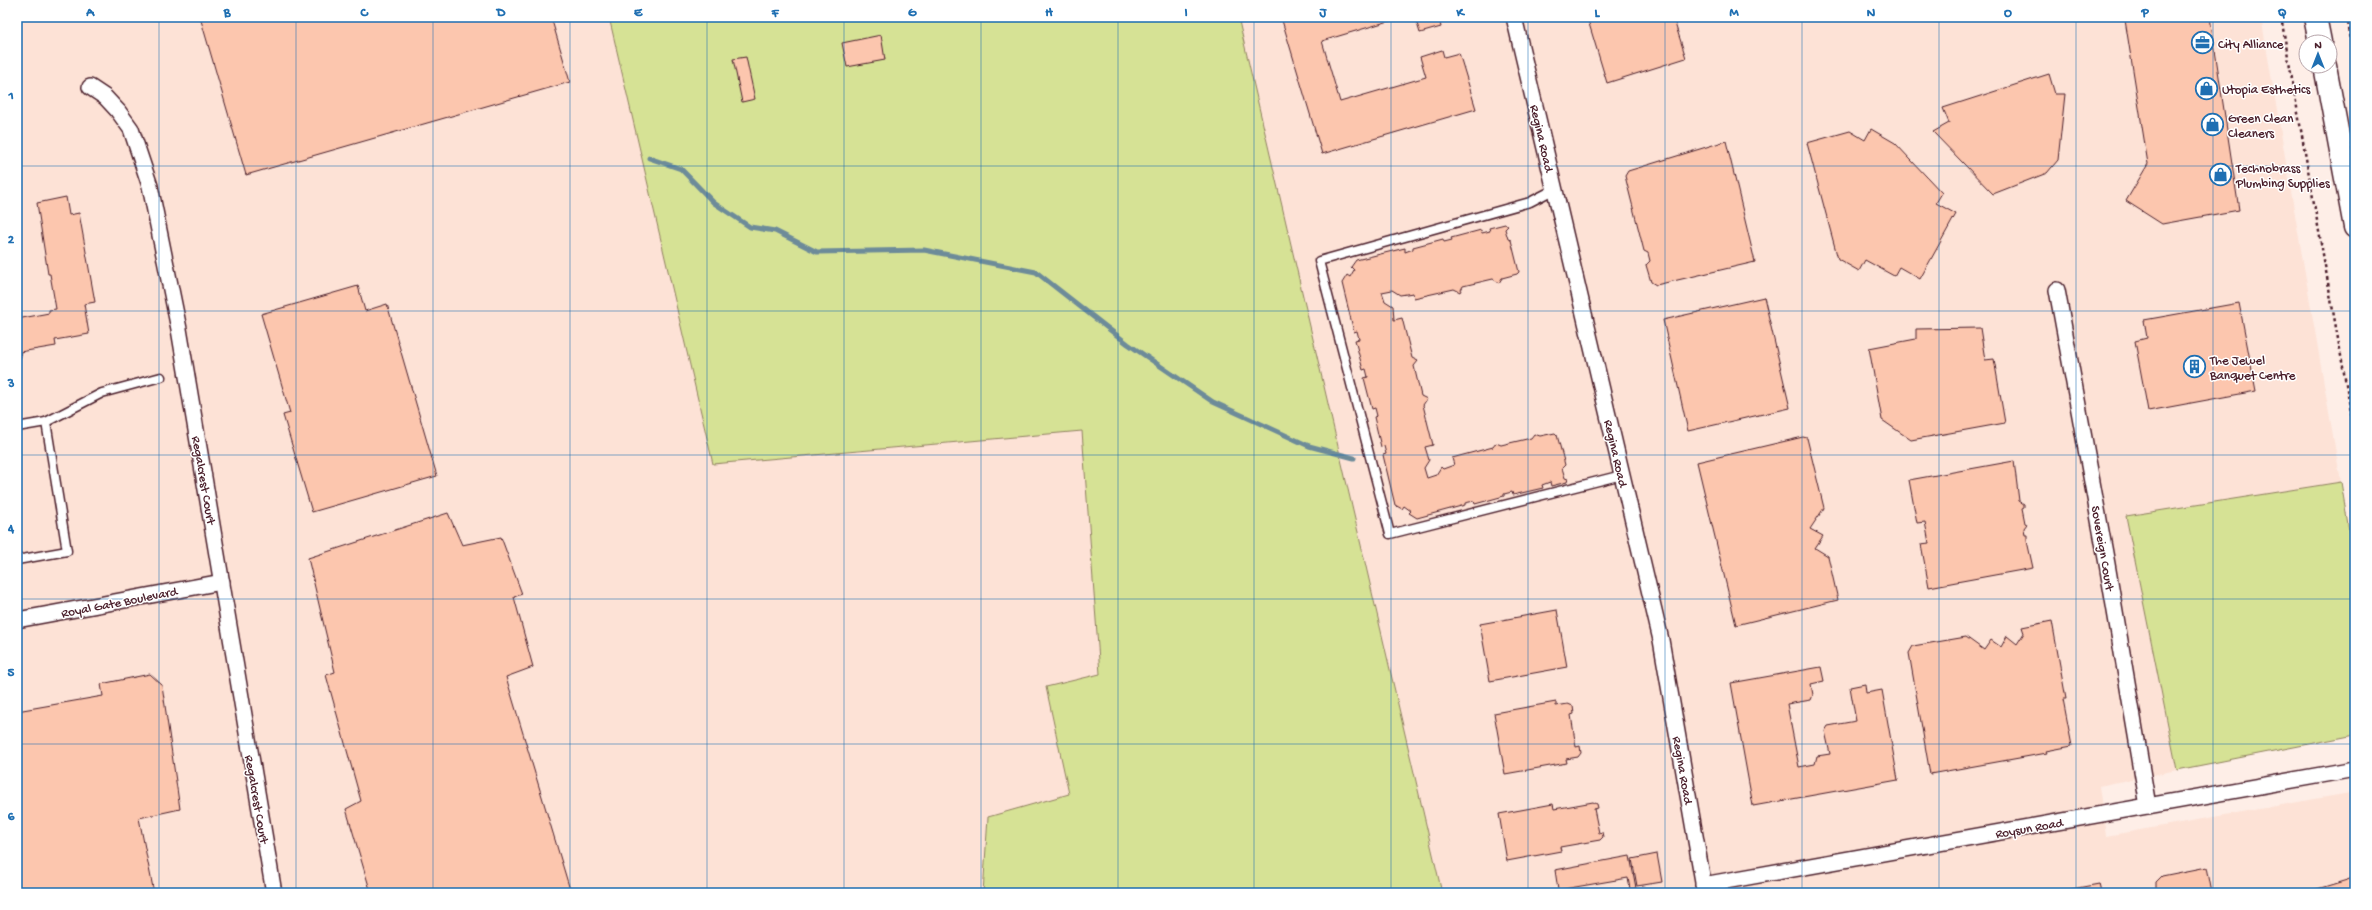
<svg xmlns="http://www.w3.org/2000/svg" width="2372" height="910" viewBox="0 0 2372 910" font-family="'Gochi Hand',sans-serif">
	<rect width="100%" height="100%" fill="#feeee7"/>
	<filter id="ink" filterUnits="userSpaceOnUse"><feTurbulence type="fractalNoise" baseFrequency=".025" numOctaves="2"/><feDisplacementMap in="SourceGraphic" scale="8" xChannelSelector="R" yChannelSelector="G"/><feConvolveMatrix kernelMatrix="1 2 1 2 8 2 1 2 1" color-interpolation-filters="sRGB"/></filter>
	<g filter="url(#ink)">
		<g fill="#fde2d6">
			<polygon points="17,17 609,17 713,464 1082,431 1100,674 1047,688 1069,795 988,817 983,893 17,893"/>
			<polygon points="1238,17 2261,17 2341,482 2126,516 2177,770 2099,786 2106,836 2355,792 2355,893 1442,893"/>
		</g>
		<g fill="#d6e295" stroke="#908060">
			<polygon points="609,17 1238,17 1442,893 983,893 988,817 1069,794 1046,687 1100,674 1082,431 713,464"/>
			<polygon points="2341,482 2355,567 2355,735 2177,770 2126,516"/>
		</g>
		<g fill="none" stroke-linecap="round" stroke-linejoin="round">
			<polyline stroke="#6d8b99" stroke-width="5" points="649,158 681,169 714,203 750,227 775,231 817,252 924,250 1036,272 1128,344 1213,402 1309,446 1354,458"/>
		</g>
		<g fill="#fcc6ae" stroke="#4a1f2b">
			<polygon points="200,17 551,17 570,82 246,175"/>
			<polygon points="1281,17 1403,17 1322,41 1340,102 1426,77 1420,57 1442,50 1444,57 1459,53 1476,109 1322,154"/>
			<polygon points="1415,17 1447,17 1439,19 1441,27 1420,33"/>
			<polygon points="1587,17 1673,17 1686,58 1607,83"/>
			<polygon points="2137,17 2210,17 2239,210 2162,224 2126,201 2148,164 2125,20"/>
			<polygon points="881,35 885,60 847,67 842,43"/>
			<polygon points="746,57 755,99 742,102 733,59"/>
			<polygon points="2049,74 2055,94 2065,94 2058,160 2047,173 1993,194 1933,132 1949,123 1943,108"/>
			<polygon points="1871,129 1895,143 1942,193 1936,203 1956,214 1920,279 1899,267 1894,276 1865,260 1859,271 1838,259 1807,143 1850,131 1865,140"/>
			<polygon points="1726,141 1755,262 1656,285 1651,282 1646,265 1650,261 1648,253 1644,251 1625,176 1628,171"/>
			<polygon points="66,197 69,215 79,213 95,302 84,304 89,334 55,340 56,346 20,352 21,357 17,358 17,319 49,313 49,310 56,309 50,274 48,274 37,203"/>
			<polygon points="1505,224 1508,226 1505,229 1508,239 1511,240 1519,272 1517,274 1502,278 1499,283 1493,279 1463,286 1460,292 1454,289 1414,298 1413,293 1400,295 1392,290 1382,292 1385,301 1393,306 1394,320 1402,318 1412,358 1418,361 1414,366 1421,396 1427,399 1423,405 1433,445 1425,447 1429,460 1424,468 1427,478 1436,475 1441,467 1443,469 1454,465 1452,458 1493,447 1496,443 1501,445 1531,438 1534,434 1540,436 1555,433 1557,435 1565,465 1562,468 1565,478 1568,479 1567,482 1551,486 1550,482 1542,485 1543,488 1513,495 1512,492 1504,494 1504,496 1475,504 1474,501 1465,503 1465,505 1417,518 1409,513 1411,511 1404,506 1402,509 1395,505 1383,455 1386,454 1384,446 1381,447 1374,417 1377,416 1375,408 1372,409 1364,378 1368,377 1366,369 1363,370 1355,340 1359,339 1357,331 1354,332 1342,283 1347,275 1350,277 1354,270 1351,267 1356,260 1405,248 1405,252 1413,249 1413,247 1443,239 1444,242 1452,240 1451,238 1481,230 1482,233 1490,231 1489,228"/>
			<polygon points="358,286 365,311 387,304 437,476 312,512 283,415 290,413 261,314"/>
			<polygon points="1764,297 1790,408 1688,431 1663,320"/>
			<polygon points="2239,303 2256,391 2148,411 2135,341 2147,338 2144,320"/>
			<polygon points="1980,328 1985,360 1994,359 2005,423 1911,440 1882,420 1869,348 1916,339 1916,329"/>
			<polygon points="1803,437 1807,438 1824,508 1810,529 1823,536 1815,548 1828,556 1838,600 1736,625 1697,462"/>
			<polygon points="2014,461 2019,501 2024,504 2024,507 2022,508 2025,523 2027,524 2024,528 2025,535 2027,535 2027,541 2033,568 1929,587 1921,544 1929,543 1925,522 1917,523 1909,480"/>
			<polygon points="448,513 462,545 501,537 522,594 514,597 533,667 506,677 571,893 371,893 346,809 361,801 326,675 335,672 308,558"/>
			<polygon points="1557,610 1567,667 1490,681 1480,624"/>
			<polygon points="2052,621 2066,699 2063,699 2072,746 2046,751 2047,753 1930,774 1909,653 1913,646 1966,637 1984,650 1991,640 2001,647 2007,636 2017,644 2024,633 2022,627"/>
			<polygon points="1821,667 1824,681 1811,684 1813,695 1811,700 1787,704 1799,767 1815,764 1817,756 1830,754 1825,731 1828,726 1856,721 1850,687 1865,684 1866,693 1882,690 1898,780 1753,806 1731,683"/>
			<polygon points="150,674 162,685 180,809 139,818 154,893 17,893 17,711 103,696 101,684"/>
			<polygon points="1556,702 1556,706 1568,704 1573,706 1574,714 1571,715 1576,747 1580,746 1581,753 1578,757 1566,759 1567,763 1505,774 1494,713"/>
			<polygon points="1593,802 1597,804 1598,808 1594,809 1599,833 1602,832 1603,837 1600,840 1560,847 1561,851 1507,861 1499,814 1553,804 1554,809"/>
			<polygon points="1657,854 1662,882 1637,886 1632,859"/>
			<polygon points="1630,856 1636,888 1630,889 1628,878 1558,890 1555,870"/>
			<polygon points="2207,867 2212,893 2156,893 2156,882 2162,876"/>
			<polygon points="2355,877 2355,893 2304,893 2347,880"/>
			<polygon points="2099,884 2101,893 2050,893"/>
		</g>
		<g fill="none" stroke-linecap="round" stroke-linejoin="round">
			<defs>
				<g id="service">
					<polyline points="1555,189 1530,202 1319,261 1390,534 1622,475"/>
					<polyline points="17,427 46,422"/>
					<polyline points="17,560 67,551 46,422 102,393 161,377"/>
				</g>
				<g id="minor">
					<polyline points="1514,17 1661,640 1705,893"/>
					<polyline points="90,87 105,97 118,111 131,129 150,186 179,329 274,893"/>
					<polyline points="2057,290 2107,564 2148,806"/>
					<polyline points="17,620 222,582"/>
					<polyline points="1703,885 2355,769"/>
				</g>
				<g id="secondary">
					<polyline points="2315,17 2320,42"/>
					<polyline points="2325,66 2355,227"/>
				</g>
			</defs>
			<use href="#service" stroke="#4a1f2b" stroke-width="11"/>
			<use href="#minor" stroke="#4a1f2b" stroke-width="18"/>
			<use href="#secondary" stroke="#4a1f2b" stroke-width="25"/>
			<g stroke="#4a1f2b" stroke-width="2.5" stroke-dasharray="3 3" stroke-linecap="butt">
				<polyline points="2281,17 2355,435"/>
				<polyline points="2347,17 2355,63"/>
			</g>
			<use href="#service" stroke="#fff" stroke-width="8"/>
			<use href="#minor" stroke="#fff" stroke-width="15"/>
			<use href="#secondary" stroke="#fff" stroke-width="22"/>
		</g>
	</g>
	<path fill="none" stroke="#1f6fb2" stroke-width="1" stroke-opacity="0.55" d="M159 17V893M296 17V893M433 17V893M570 17V893M707 17V893M844 17V893M981 17V893M1118 17V893M1254 17V893M1391 17V893M1528 17V893M1665 17V893M1802 17V893M1939 17V893M2076 17V893M2213 17V893M17 166H2355M17 311H2355M17 455H2355M17 599H2355M17 744H2355"/>
	<defs>
		<symbol id="office-ring" viewBox="-11 -11 22 22"><circle r="9.5" fill="#fff" stroke="#1f6fb2" stroke-width="1.5"/><path d="M-6-3h4V-5.5h4V-3h4V5H-6ZM-1-4.5V-3h2v-1.5ZM-6 0V1H6V0Z" fill="#1f6fb2"/></symbol>
		<symbol id="shop-ring" viewBox="-11 -11 22 22"><circle r="9.5" fill="#fff" stroke="#1f6fb2" stroke-width="1.5"/><path d="M-5-2.5h2.3a2.7 3.5 0 0 1 5.4 0H5L5.5 6h-11ZM-1.5-2.5h3a1.5 2.3 0 0 0-3 0Z" fill="#1f6fb2"/></symbol>
		<symbol id="building-ring" viewBox="-11 -11 22 22"><circle r="9.5" fill="#fff" stroke="#1f6fb2" stroke-width="1.5"/><path d="M-4-6H4V6H1V3H-1V6H-4ZM-2.5-4.3h1.7v1.8h-1.7ZM.8-4.3h1.7v1.8H.8ZM-2.5-1h1.7V.8h-1.7ZM.8-1h1.7V.8H.8Z" fill="#1f6fb2"/></symbol>
	</defs>
	<g fill-rule="evenodd">
		<use href="#office-ring" x="2190" y="30" width="25" height="25"/>
		<use href="#shop-ring" x="2194" y="76" width="25" height="25"/>
		<use href="#shop-ring" x="2200" y="112" width="25" height="25"/>
		<use href="#shop-ring" x="2208" y="162" width="25" height="25"/>
		<use href="#building-ring" x="2182" y="354" width="25" height="25"/>
	</g>
	<g text-anchor="middle" stroke-width="3" stroke-linejoin="round" paint-order="stroke">
		<g font-size="13" fill="#4a1f2b" stroke="#fff" text-anchor="start">
			<text x="2218" y="48">City Alliance</text>
			<text x="2222" y="93">Utopia Esthetics</text>
			<text x="2228" y="122">Green Clean<tspan x="2228" dy="15">Cleaners</tspan></text>
			<text x="2236" y="172">Technobrass<tspan x="2236" dy="15">Plumbing Supplies</tspan></text>
			<text x="2210" y="364">The Jewel<tspan x="2210" dy="15">Banquet Centre</tspan></text>
		</g>
		<g font-size="13" fill="#4a1f2b" stroke="#fff">
			<text transform="translate(1543 138) rotate(77)" y="5">Regina Road</text>
			<text transform="translate(1617 453) rotate(77)" y="5">Regina Road</text>
			<text transform="translate(205 480) rotate(80)" y="5">Regalcrest Court</text>
			<text transform="translate(2104 548) rotate(80)" y="5">Sovereign Court</text>
			<text transform="translate(119 601) rotate(-11)" y="5">Royal Gate Boulevard</text>
			<text transform="translate(1684 770) rotate(80)" y="5">Regina Road</text>
			<text transform="translate(258 799) rotate(80)" y="5">Regalcrest Court</text>
			<text transform="translate(2029 827) rotate(-10)" y="5">Roysun Road</text>
		</g>
	</g>
	<rect width="2372" height="910" fill="none" stroke="#fff" stroke-width="44"/>
	<g transform="translate(2318 54)"><circle r="19" fill="#ffffff" stroke="#b7a5aa"/>
	<path d="M0-3L7 15L0 10L-7 15Z" fill="#1f6fb2"/>
	<text y="-6" font-size="11" font-weight="bold" text-anchor="middle" fill="#4a1f2b">N</text>
	</g>
	<rect x="22" y="22" width="2328" height="866" fill="none" stroke="#1f6fb2" stroke-width="1.5"/>
	<g font-size="13" text-anchor="middle" font-weight="bold" fill="#1f6fb2">
		<text x="90" y="16">A</text>
		<text x="227" y="16">B</text>
		<text x="364" y="16">C</text>
		<text x="501" y="16">D</text>
		<text x="638" y="16">E</text>
		<text x="775" y="16">F</text>
		<text x="912" y="16">G</text>
		<text x="1049" y="16">H</text>
		<text x="1186" y="16">I</text>
		<text x="1323" y="16">J</text>
		<text x="1460" y="16">K</text>
		<text x="1597" y="16">L</text>
		<text x="1734" y="16">M</text>
		<text x="1871" y="16">N</text>
		<text x="2008" y="16">O</text>
		<text x="2145" y="16">P</text>
		<text x="2282" y="16">Q</text>
		<text x="11" y="99">1</text>
		<text x="11" y="243">2</text>
		<text x="11" y="387">3</text>
		<text x="11" y="532">4</text>
		<text x="11" y="676">5</text>
		<text x="11" y="820">6</text>
	</g>
</svg>
